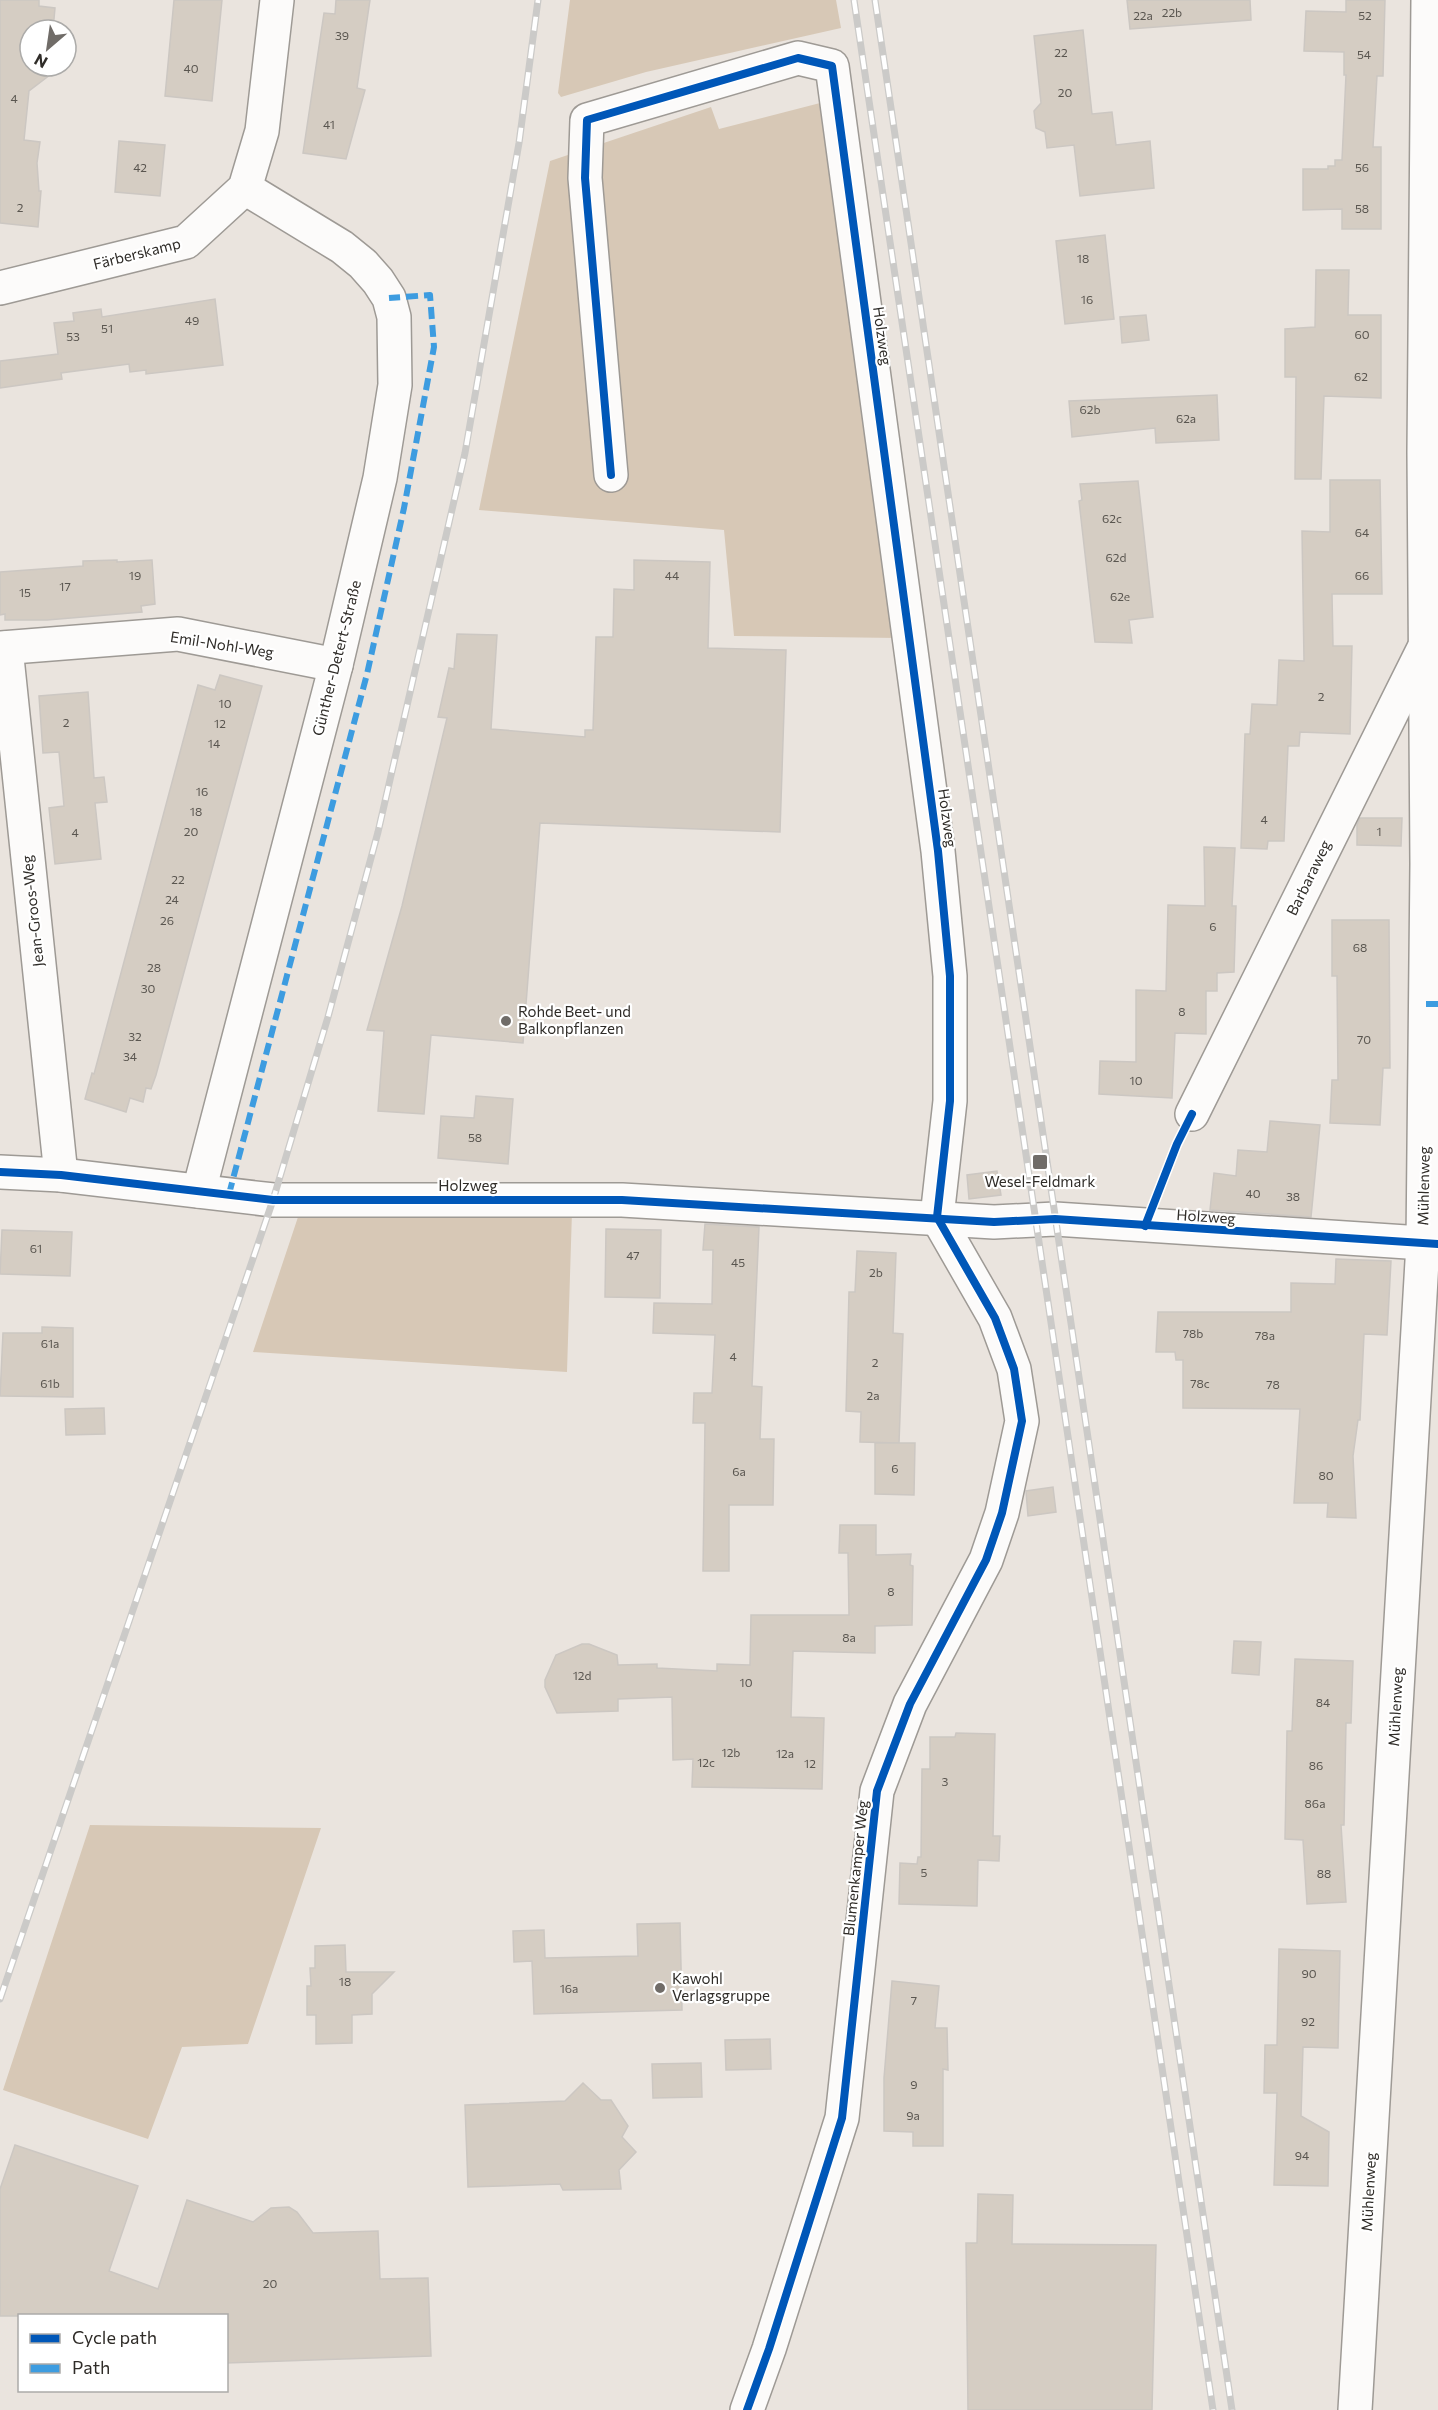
<svg xmlns="http://www.w3.org/2000/svg" width="1438" height="2410" viewBox="0 0 1438 2410" font-family="Commissioner,sans-serif">
	<rect width="100%" height="100%" fill="#eae4de"/>
	<g fill="#d7c8b6">
		<polygon points="570,0 836,0 841,28 646,72 561,97 558,93"/>
		<polygon points="824,102 898,638 734,636 724,530 479,510 550,161 711,107 719,129"/>
		<polygon points="572,1211 567,1372 253,1352 299,1214"/>
		<polygon points="90,1825 321,1828 248,2044 182,2047 148,2139 3,2090"/>
	</g>
	<g fill="#d5cdc3" stroke="#ccc7c2" stroke-width="1.5">
		<polygon points="0,0 39,0 39,6 55,8 53,30 30,30 30,66 50,66 50,75 29,91 24,140 40,142 37,163 39,191 41,191 38,227 0,223"/>
		<polygon points="174,0 222,0 212,101 165,96"/>
		<polygon points="336,0 370,0 357,88 365,90 346,159 303,153 324,13 335,14"/>
		<polygon points="1127,0 1250,0 1251,20 1130,29"/>
		<polygon points="1346,0 1385,0 1383,76 1377,76 1373,147 1381,147 1381,229 1342,229 1342,209 1303,210 1303,169 1328,169 1328,166 1335,166 1335,160 1342,160 1346,75 1344,75 1344,52 1304,51 1306,11 1346,12"/>
		<polygon points="1083,30 1092,114 1112,112 1116,145 1150,141 1154,188 1080,196 1074,145 1047,148 1045,132 1036,128 1034,111 1041,103 1034,36"/>
		<polygon points="119,141 165,145 160,196 115,192"/>
		<polygon points="1105,235 1114,319 1065,324 1056,241"/>
		<polygon points="1316,270 1349,270 1348,315 1381,315 1381,398 1324,396 1321,479 1295,479 1296,377 1285,377 1285,329 1315,327"/>
		<polygon points="215,299 223,365 146,374 146,370 130,372 129,364 61,373 62,379 0,388 0,361 58,354 54,323 74,321 73,313 101,309 102,317"/>
		<polygon points="1146,315 1149,340 1122,343 1120,317"/>
		<polygon points="1217,395 1219,440 1156,443 1155,428 1072,437 1069,401"/>
		<polygon points="1330,480 1380,480 1382,594 1332,594 1333,646 1352,646 1350,734 1300,732 1299,746 1288,746 1284,841 1268,841 1267,849 1241,848 1245,734 1250,734 1252,704 1277,705 1279,660 1304,661 1302,531 1330,532"/>
		<polygon points="1138,481 1153,617 1129,620 1132,643 1095,642 1079,501 1082,500 1080,484"/>
		<polygon points="117,560 117,562 152,560 155,604 141,606 142,612 47,620 5,620 5,614 0,615 0,572 83,566 83,561"/>
		<polygon points="634,560 710,562 708,648 786,650 780,832 540,823 523,1043 431,1035 424,1114 378,1111 384,1031 367,1030 402,906 447,718 438,717 449,668 454,669 457,634 497,635 491,729 585,737 585,730 593,730 596,637 613,637 614,589 634,590"/>
		<polygon points="220,675 262,686 156,1075 151,1089 146,1088 143,1102 130,1098 126,1112 85,1099 92,1073 94,1074 198,685 215,690"/>
		<polygon points="88,692 94,778 104,777 107,802 95,803 101,859 55,864 49,808 64,806 59,752 43,753 39,696"/>
		<polygon points="1360,818 1402,818 1401,846 1357,845 1357,825"/>
		<polygon points="1204,847 1235,848 1232,906 1236,906 1234,972 1217,973 1217,991 1206,991 1206,1034 1175,1033 1172,1098 1099,1094 1100,1061 1136,1062 1136,990 1166,991 1168,905 1205,906"/>
		<polygon points="1332,920 1389,920 1390,1068 1383,1068 1380,1125 1330,1123 1332,1080 1338,1080 1337,976 1332,976"/>
		<polygon points="476,1096 513,1099 508,1164 438,1158 441,1116 474,1118"/>
		<polygon points="1270,1121 1320,1125 1311,1217 1210,1210 1214,1173 1236,1176 1238,1150 1267,1152"/>
		<polygon points="997,1171 1001,1195 969,1199 967,1175"/>
		<polygon points="705,1224 759,1227 752,1386 762,1387 760,1439 774,1439 773,1505 729,1505 729,1571 703,1571 705,1423 693,1423 694,1393 712,1393 715,1335 653,1333 654,1303 712,1304 713,1250 703,1250"/>
		<polygon points="606,1229 661,1230 660,1298 605,1297"/>
		<polygon points="2,1230 72,1232 70,1276 0,1274"/>
		<polygon points="857,1251 896,1253 893,1333 903,1334 899,1443 860,1442 861,1412 846,1411 849,1292 855,1292"/>
		<polygon points="1336,1259 1391,1261 1387,1335 1364,1334 1360,1420 1358,1420 1353,1456 1356,1518 1327,1517 1328,1503 1294,1503 1300,1409 1183,1408 1183,1360 1176,1360 1175,1352 1156,1352 1158,1312 1291,1312 1291,1283 1335,1284"/>
		<polygon points="42,1327 73,1328 73,1397 0,1396 3,1333 42,1333"/>
		<polygon points="104,1408 105,1434 66,1435 65,1409"/>
		<polygon points="875,1443 915,1443 914,1495 875,1494"/>
		<polygon points="1053,1487 1056,1512 1028,1516 1026,1491"/>
		<polygon points="840,1525 876,1525 876,1555 911,1554 910,1565 913,1566 912,1625 875,1626 875,1653 793,1651 791,1717 824,1718 822,1789 692,1787 693,1759 673,1760 672,1697 618,1699 618,1711 557,1713 545,1687 545,1680 556,1655 582,1644 589,1644 617,1655 618,1665 657,1664 657,1668 717,1671 717,1664 750,1665 751,1615 849,1615 848,1553 839,1553"/>
		<polygon points="1234,1641 1261,1642 1259,1675 1232,1673"/>
		<polygon points="1295,1659 1353,1661 1351,1723 1346,1723 1344,1825 1341,1825 1346,1902 1307,1904 1303,1840 1285,1839 1287,1731 1292,1731"/>
		<polygon points="956,1733 995,1734 993,1836 1000,1836 999,1861 978,1860 977,1906 899,1904 900,1863 917,1864 918,1857 921,1857 922,1769 930,1769 930,1737 955,1737"/>
		<polygon points="680,1923 682,2010 534,2014 532,1961 514,1962 513,1931 544,1930 545,1958 638,1956 637,1924"/>
		<polygon points="345,1945 346,1972 394,1972 372,1994 372,2014 352,2015 352,2043 316,2044 316,2015 307,2015 307,1986 311,1986 310,1968 315,1968 315,1946"/>
		<polygon points="1279,1949 1340,1951 1338,2048 1303,2047 1301,2116 1329,2132 1328,2186 1274,2185 1277,2093 1264,2093 1265,2045 1277,2045"/>
		<polygon points="892,1981 939,1986 935,2028 947,2028 948,2070 943,2069 943,2146 913,2146 913,2132 884,2131 884,2078"/>
		<polygon points="770,2039 771,2069 726,2070 725,2040"/>
		<polygon points="701,2063 702,2097 653,2098 652,2064"/>
		<polygon points="583,2083 601,2100 611,2100 628,2126 622,2137 636,2152 619,2170 621,2189 563,2190 560,2184 468,2187 465,2105 565,2101"/>
		<polygon points="15,2145 138,2186 109,2271 158,2289 187,2200 253,2222 271,2208 289,2207 297,2212 313,2233 378,2231 380,2279 428,2278 431,2356 226,2363 226,2316 0,2316 0,2189"/>
		<polygon points="978,2194 1013,2195 1012,2244 1156,2245 1152,2410 968,2410 966,2243 977,2243"/>
	</g>
	<g fill="none" stroke-linecap="round" stroke-linejoin="round">
		<defs>
			<g id="minor">
				<polyline points="0,288 186,242 245,188 262,131 277,0"/>
				<polyline points="611,475 585,178 587,120 798,58 832,66 938,851 950,976 950,1101 937,1217 995,1318 1014,1369 1022,1421 1002,1513 986,1560 910,1704 877,1791 842,2118 769,2349 747,2410"/>
				<polyline points="0,648 178,634 336,665"/>
				<polyline points="6,648 61,1175"/>
				<polyline points="1192,1114 1423,650"/>
				<polyline points="0,1172 61,1175 273,1200 622,1200 994,1222 1055,1219 1438,1244"/>
				<polyline points="199,1191 336,665 380,478 395,385 394,317 389,298 378,281 363,264 342,247 245,188"/>
				<polyline points="1355,2410 1423,1244 1427,864 1424,452 1428,0"/>
			</g>
		</defs>
		<use href="#minor" stroke="#9e9a95" stroke-width="36"/>
		<use href="#minor" stroke="#fcfbfa" stroke-width="33"/>
		<defs>
			<g id="rail">
				<polyline points="854,0 1213,2410"/>
				<polyline points="875,0 1232,2410"/>
				<polyline points="0,1999 273,1200 328,1017 378,832 465,453 519,143 538,0"/>
			</g>
		</defs>
		<use href="#rail" stroke="#cbcac8" stroke-width="7"/>
		<use href="#rail" stroke="#fff" stroke-width="4.5" stroke-dasharray="14" stroke-linecap="butt"/>
		<g stroke="#3d9ce0" stroke-width="6" stroke-dasharray="12 6" stroke-linecap="butt">
			<polyline points="1426,1004 1438,1004"/>
			<polyline points="229,1194 367,674 404,508 434,347 430,295 389,298"/>
		</g>
		<defs>
			<g id="cycleway">
				<polyline points="611,475 585,178 587,120 798,58 832,66 938,851 950,976 950,1101 937,1217 995,1318 1014,1369 1022,1421 1002,1513 986,1560 910,1704 877,1791 842,2118 769,2349 747,2410"/>
				<polyline points="0,1172 61,1175 273,1200 622,1200 994,1222 1055,1219 1438,1244"/>
				<polyline points="1145,1226 1177,1144 1192,1114"/>
			</g>
		</defs>
		<use href="#cycleway" stroke="#fff" stroke-width="11"/>
		<use href="#cycleway" stroke="#0057b8" stroke-width="8"/>
	</g>
	<g fill="#706c68" stroke="#fff" stroke-width="2">
		<circle cx="506" cy="1021" r="6"/>
		<rect x="1032" y="1154" width="16" height="16" rx="3"/>
		<circle cx="660" cy="1988" r="6"/>
	</g>
	<g text-anchor="middle" stroke-width="4.5" stroke-linejoin="round" paint-order="stroke">
		<g font-size="12" fill="#5a5650">
			<text x="1172" y="17">22b</text>
			<text x="1143" y="20">22a</text>
			<text x="1365" y="20">52</text>
			<text x="342" y="40">39</text>
			<text x="1061" y="57">22</text>
			<text x="1364" y="59">54</text>
			<text x="191" y="73">40</text>
			<text x="1065" y="97">20</text>
			<text x="14" y="103">4</text>
			<text x="329" y="129">41</text>
			<text x="140" y="172">42</text>
			<text x="1362" y="172">56</text>
			<text x="20" y="212">2</text>
			<text x="1362" y="213">58</text>
			<text x="1083" y="263">18</text>
			<text x="1087" y="304">16</text>
			<text x="192" y="325">49</text>
			<text x="107" y="333">51</text>
			<text x="1362" y="339">60</text>
			<text x="73" y="341">53</text>
			<text x="1361" y="381">62</text>
			<text x="1090" y="414">62b</text>
			<text x="1186" y="423">62a</text>
			<text x="1112" y="523">62c</text>
			<text x="1362" y="537">64</text>
			<text x="1116" y="562">62d</text>
			<text x="135" y="580">19</text>
			<text x="672" y="580">44</text>
			<text x="1362" y="580">66</text>
			<text x="65" y="591">17</text>
			<text x="25" y="597">15</text>
			<text x="1120" y="601">62e</text>
			<text x="1321" y="701">2</text>
			<text x="225" y="708">10</text>
			<text x="66" y="727">2</text>
			<text x="220" y="728">12</text>
			<text x="214" y="748">14</text>
			<text x="202" y="796">16</text>
			<text x="196" y="816">18</text>
			<text x="1264" y="824">4</text>
			<text x="191" y="836">20</text>
			<text x="1379" y="836">1</text>
			<text x="75" y="837">4</text>
			<text x="178" y="884">22</text>
			<text x="172" y="904">24</text>
			<text x="167" y="925">26</text>
			<text x="1213" y="931">6</text>
			<text x="1360" y="952">68</text>
			<text x="154" y="972">28</text>
			<text x="148" y="993">30</text>
			<text x="1182" y="1016">8</text>
			<text x="135" y="1041">32</text>
			<text x="1364" y="1044">70</text>
			<text x="130" y="1061">34</text>
			<text x="1136" y="1085">10</text>
			<text x="475" y="1142">58</text>
			<text x="1253" y="1198">40</text>
			<text x="1293" y="1201">38</text>
			<text x="36" y="1253">61</text>
			<text x="633" y="1260">47</text>
			<text x="738" y="1267">45</text>
			<text x="876" y="1277">2b</text>
			<text x="1193" y="1338">78b</text>
			<text x="1265" y="1340">78a</text>
			<text x="50" y="1348">61a</text>
			<text x="733" y="1361">4</text>
			<text x="875" y="1367">2</text>
			<text x="50" y="1388">61b</text>
			<text x="1200" y="1388">78c</text>
			<text x="1273" y="1389">78</text>
			<text x="873" y="1400">2a</text>
			<text x="895" y="1473">6</text>
			<text x="739" y="1476">6a</text>
			<text x="1326" y="1480">80</text>
			<text x="891" y="1596">8</text>
			<text x="849" y="1642">8a</text>
			<text x="582" y="1680">12d</text>
			<text x="746" y="1687">10</text>
			<text x="1323" y="1707">84</text>
			<text x="731" y="1757">12b</text>
			<text x="785" y="1758">12a</text>
			<text x="706" y="1767">12c</text>
			<text x="810" y="1768">12</text>
			<text x="1316" y="1770">86</text>
			<text x="945" y="1786">3</text>
			<text x="1315" y="1808">86a</text>
			<text x="924" y="1877">5</text>
			<text x="1324" y="1878">88</text>
			<text x="1309" y="1978">90</text>
			<text x="345" y="1986">18</text>
			<text x="569" y="1993">16a</text>
			<text x="914" y="2005">7</text>
			<text x="1308" y="2026">92</text>
			<text x="914" y="2089">9</text>
			<text x="913" y="2120">9a</text>
			<text x="1302" y="2160">94</text>
			<text x="270" y="2288">20</text>
		</g>
		<g font-size="15" fill="#2f2c28" stroke="#fff">
			<text transform="translate(137 254) rotate(-14)" y="5">Färberskamp</text>
			<text transform="translate(882 336) rotate(82)" y="5">Holzweg</text>
			<text transform="translate(222 645) rotate(9)" y="5">Emil-Nohl-Weg</text>
			<text transform="translate(337 658) rotate(-76)" y="5">Günther-Detert-Straße</text>
			<text transform="translate(947 818) rotate(82)" y="5">Holzweg</text>
			<text transform="translate(1309 878) rotate(-64)" y="5">Barbaraweg</text>
			<text transform="translate(33 911) rotate(-96)" y="5">Jean-Groos-Weg</text>
			<text x="468" y="1191">Holzweg</text>
			<text transform="translate(1424 1186) rotate(-89)" y="5">Mühlenweg</text>
			<text transform="translate(1206 1217) rotate(4)" y="5">Holzweg</text>
			<text transform="translate(1396 1707) rotate(-87)" y="5">Mühlenweg</text>
			<text transform="translate(856 1868) rotate(-84)" y="5">Blumenkamper Weg</text>
			<text transform="translate(1369 2192) rotate(-87)" y="5">Mühlenweg</text>
		</g>
		<g font-size="15" fill="#2f2c28" stroke="#fff" text-anchor="start">
			<text x="518" y="1017">Rohde Beet- und<tspan x="518" dy="17">Balkonpflanzen</tspan></text>
			<text x="1040" y="1187" text-anchor="middle">Wesel-Feldmark</text>
			<text x="672" y="1984">Kawohl<tspan x="672" dy="17">Verlagsgruppe</tspan></text>
		</g>
	</g>
	<rect x="18" y="2314" width="210" height="78" fill="#ffffff" stroke="#acaba9" stroke-width="1.5"/>
	<rect x="30" y="2334" width="30" height="9" fill="#0057b8" stroke="#acaba9" stroke-width="1.5"/>
	<text x="72" y="2344" font-size="18" fill="#2f2c28">Cycle path</text>
	<rect x="30" y="2364" width="30" height="9" fill="#3d9ce0" stroke="#acaba9" stroke-width="1.5"/>
	<text x="72" y="2374" font-size="18" fill="#2f2c28">Path</text>
	<g transform="translate(48 48) rotate(209)"><circle r="28" fill="#ffffff" stroke="#acaba9" stroke-width="1.5"/>
	<path d="M0-4.5L10 22L0 15L-10 22Z" fill="#706c68"/>
	<text y="-9" font-size="16" font-weight="bold" text-anchor="middle" fill="#2f2c28">N</text>
	</g>
</svg>
